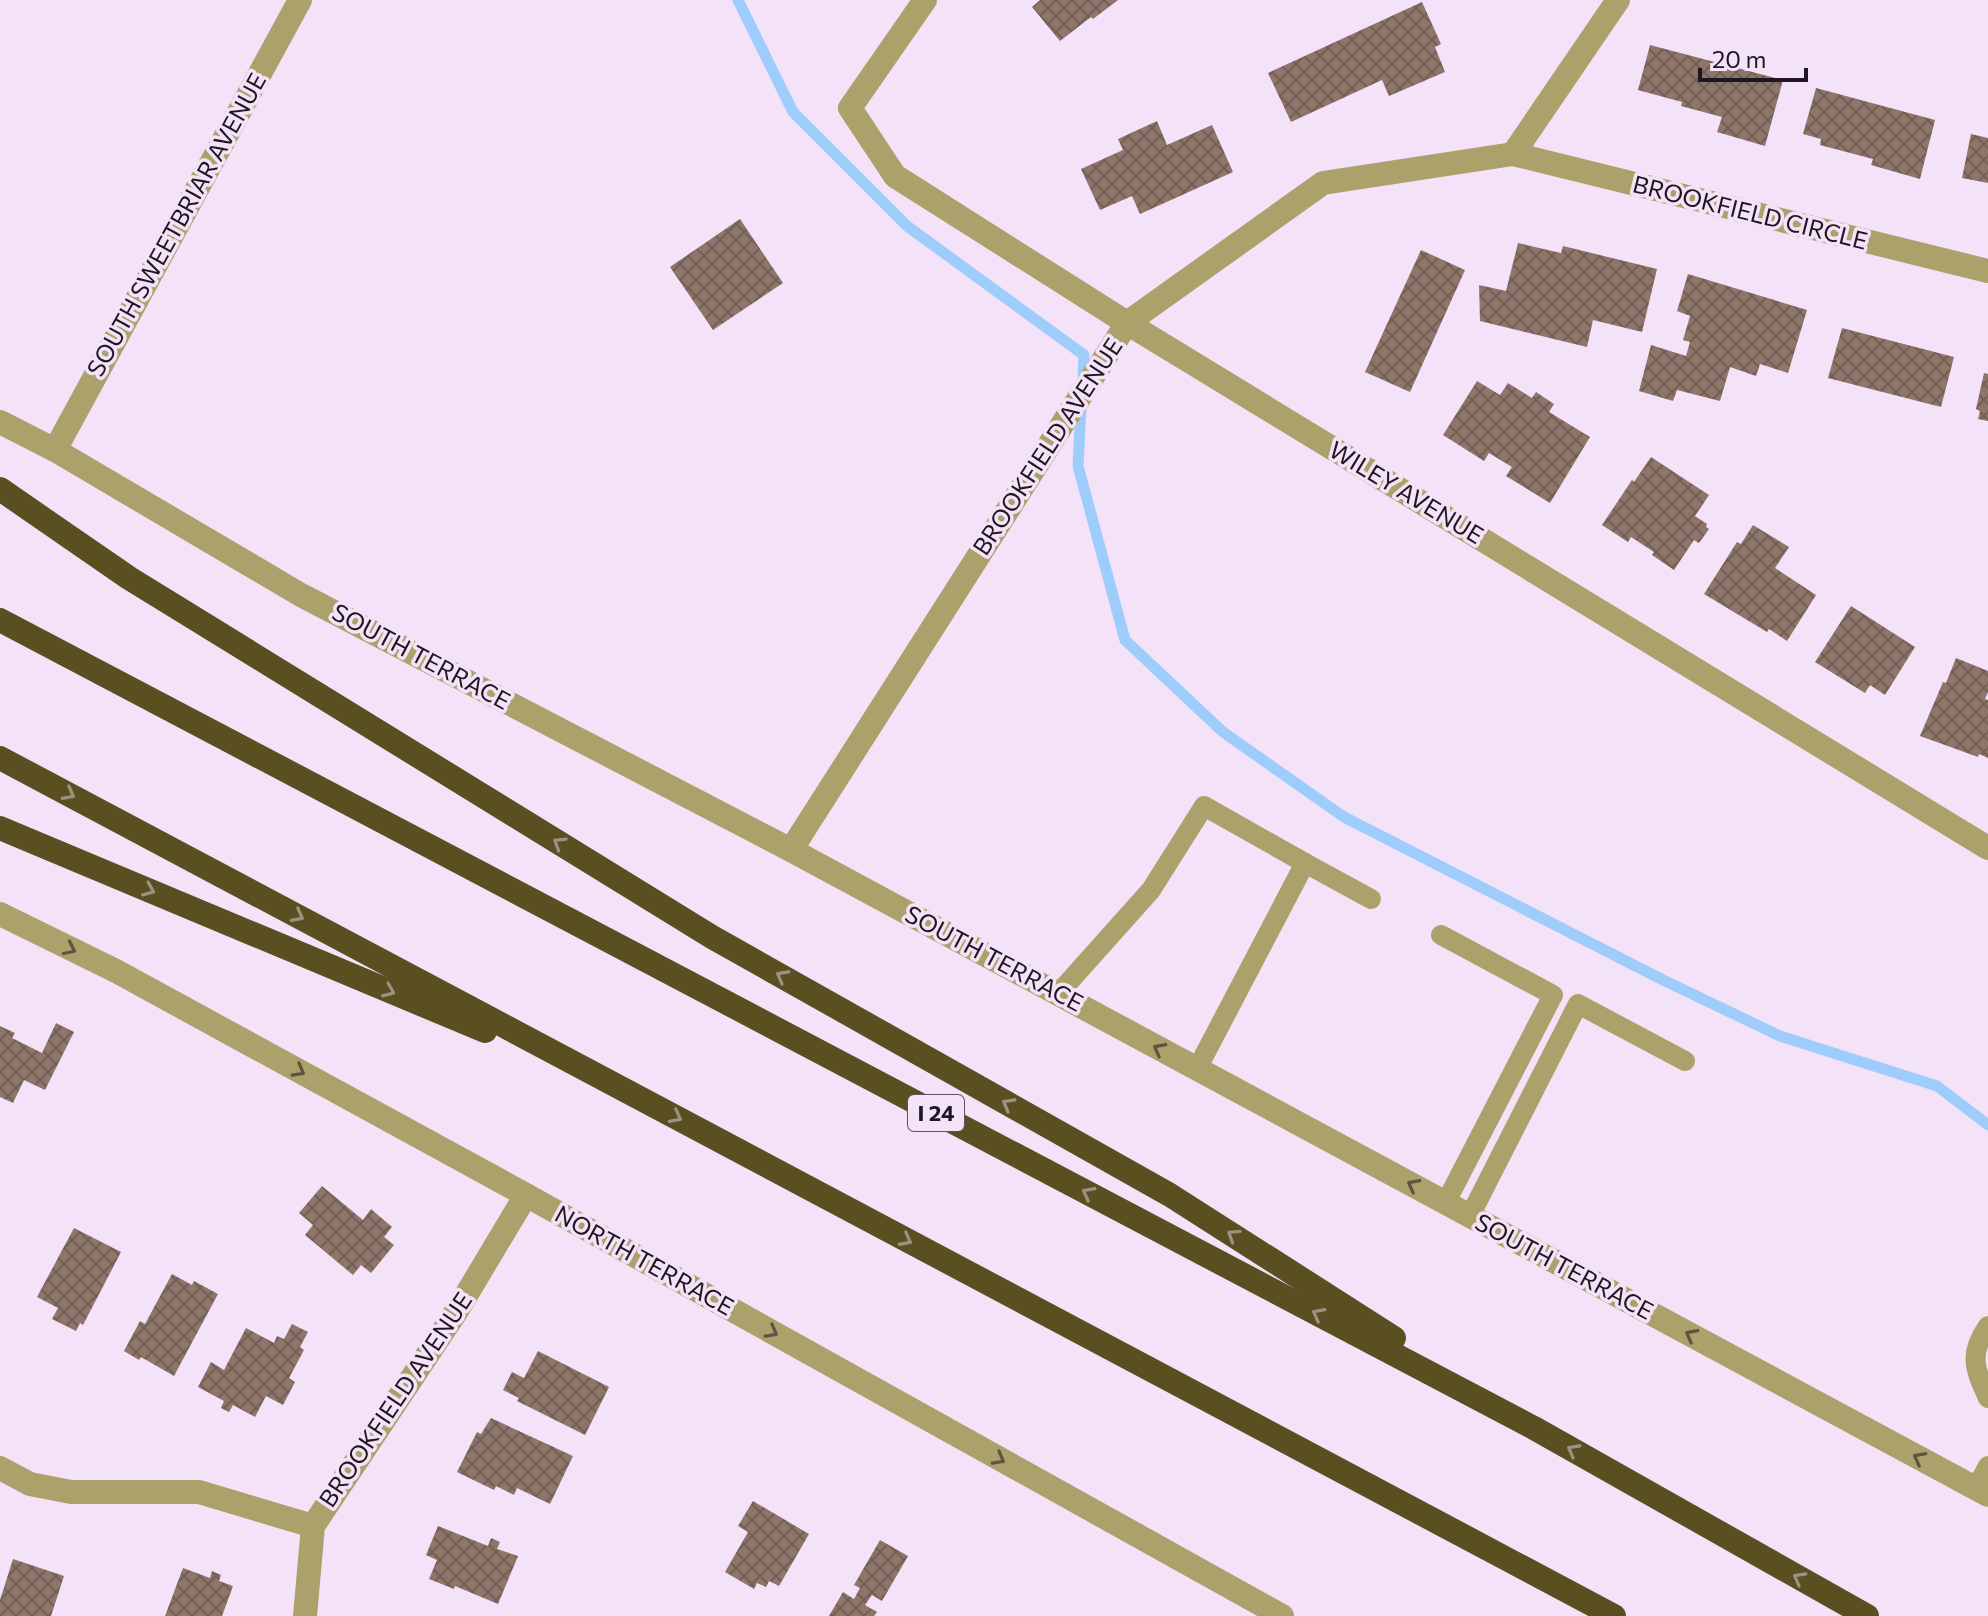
<svg xmlns="http://www.w3.org/2000/svg" width="1988" height="1616" viewBox="0 0 1988 1616" font-family="Commissioner,sans-serif">
	<defs>
		<pattern id="building-cross-hatch" width="8" height="8" patternUnits="userSpaceOnUse" patternTransform="scale(2)"><rect width="8" height="8" fill="#8e7569"/><path d="M0 0l8 8M0 8l8-8" fill="none" stroke="#735f56"/></pattern>
	</defs>
	<rect width="100%" height="100%" fill="#f4e2f9"/>
	<g fill="none" stroke-linecap="round" stroke-linejoin="round">
		<g stroke="#9ecdfc" stroke-width="11">
			<polyline points="738,0 793,112 907,226 1084,355 1083,381"/>
			<polyline points="1081,406 1078,466 1125,640 1223,732 1344,817 1663,980 1780,1036 1937,1086 1988,1125"/>
		</g>
	</g>
	<g fill="url(#building-cross-hatch)">
		<polygon points="1040,0 1118,0 1093,19 1091,17 1060,41 1032,7"/>
		<polygon points="1422,2 1441,44 1435,47 1445,72 1389,96 1382,80 1291,122 1268,73"/>
		<polygon points="1650,45 1783,80 1765,146 1717,132 1722,117 1681,106 1682,102 1638,90"/>
		<polygon points="1816,88 1935,120 1920,179 1871,165 1873,159 1820,145 1821,139 1803,134"/>
		<polygon points="1157,121 1167,145 1212,125 1233,172 1140,214 1132,196 1100,210 1081,169 1123,150 1118,139"/>
		<polygon points="1971,134 1988,138 1988,183 1962,178"/>
		<polygon points="740,219 783,283 713,330 670,267"/>
		<polygon points="1518,243 1561,253 1563,246 1657,269 1642,332 1593,320 1587,347 1480,321 1479,285 1506,291"/>
		<polygon points="1421,250 1465,270 1410,392 1365,372"/>
		<polygon points="1688,274 1807,310 1788,373 1760,364 1756,376 1730,367 1720,401 1677,390 1673,401 1639,391 1651,345 1686,356 1690,342 1683,340 1690,316 1677,311"/>
		<polygon points="1842,328 1954,357 1941,407 1828,378"/>
		<polygon points="1984,373 1988,374 1988,421 1978,419 1980,411 1976,409"/>
		<polygon points="1477,381 1500,395 1508,383 1532,398 1536,392 1554,404 1549,412 1590,437 1550,503 1506,476 1512,467 1489,453 1484,461 1443,435"/>
		<polygon points="1651,457 1709,495 1695,516 1707,524 1706,527 1709,529 1699,543 1694,540 1674,570 1652,555 1654,552 1631,537 1628,542 1602,525 1632,480 1634,482"/>
		<polygon points="1753,525 1789,547 1775,568 1816,595 1787,641 1769,629 1767,632 1704,594 1737,542 1741,544"/>
		<polygon points="1851,606 1915,647 1885,695 1870,685 1865,693 1815,662"/>
		<polygon points="1956,658 1988,671 1988,692 1985,699 1988,700 1988,758 1979,754 1978,757 1920,736 1943,682 1946,683"/>
		<polygon points="56,1023 74,1032 45,1090 24,1080 13,1103 0,1097 0,1026 15,1033 12,1038 42,1053"/>
		<polygon points="322,1186 363,1220 371,1209 392,1227 384,1237 394,1245 371,1273 361,1265 353,1275 305,1235 313,1225 299,1213"/>
		<polygon points="74,1228 121,1252 83,1325 80,1323 76,1331 52,1319 58,1308 37,1297"/>
		<polygon points="172,1274 192,1285 194,1281 218,1294 174,1376 141,1357 139,1360 124,1351 140,1321 145,1324"/>
		<polygon points="292,1324 308,1332 300,1347 304,1350 289,1378 295,1382 283,1405 266,1396 255,1417 233,1405 229,1412 221,1408 224,1401 198,1387 211,1362 224,1370 246,1328 274,1343 277,1336 284,1339"/>
		<polygon points="538,1351 609,1387 585,1435 517,1401 519,1398 503,1390 512,1372 524,1378"/>
		<polygon points="491,1418 573,1456 550,1504 517,1488 514,1495 496,1486 494,1490 457,1472 477,1432 481,1434"/>
		<polygon points="753,1501 809,1534 779,1586 769,1581 766,1587 757,1583 754,1589 725,1572 748,1532 738,1526"/>
		<polygon points="438,1526 488,1546 491,1538 500,1542 497,1549 518,1556 498,1604 455,1586 454,1589 429,1579 437,1560 426,1555"/>
		<polygon points="880,1540 908,1556 882,1601 872,1595 865,1605 877,1612 874,1616 829,1616 843,1592 854,1599 860,1588 854,1585"/>
		<polygon points="13,1559 64,1576 51,1616 0,1616 0,1600"/>
		<polygon points="183,1568 210,1578 212,1571 221,1575 219,1581 233,1586 222,1616 165,1616"/>
	</g>
	<g fill="none" stroke-linecap="round" stroke-linejoin="round">
		<g stroke="#ada16b" stroke-width="20">
			<polyline points="1305,863 1371,899"/>
			<polyline points="1441,935 1553,995 1446,1202"/>
			<polyline points="1058,994 1151,890 1204,806 1305,863 1197,1069"/>
			<polyline points="1470,1216 1578,1004 1685,1061"/>
			<path d="M1988 1326C1968 1354 1975 1370 1988 1398"/>
			<polyline points="1976,1489 1988,1466"/>
		</g>
		<g stroke="#ada16b" stroke-width="24">
			<polyline points="925,0 850,108 895,176 1127,323 1988,848"/>
			<polyline points="1513,154 1988,271"/>
			<polyline points="55,450 300,0"/>
			<polyline points="791,850 1127,323 1323,183 1513,154 1618,0"/>
			<polyline points="0,1468 30,1484 71,1492 199,1492 313,1526"/>
			<polyline points="305,1616 313,1526 456,1312 526,1195"/>
		</g>
		<g stroke="#ada16b" stroke-width="24">
			<polyline points="0,422 55,450 301,595 791,850 1988,1495"/>
			<polyline points="0,914 116,971 526,1195 1282,1616"/>
		</g>
		<g stroke="#594f21" stroke-width="24">
			<polyline points="0,489 129,578 712,937 1170,1195 1394,1338"/>
			<polyline points="0,620 1534,1428 1867,1616"/>
			<polyline points="0,758 1614,1616"/>
			<polyline points="0,828 485,1031"/>
		</g>
	</g>
	<defs><path id="oneway-chevron" d="M-2-3.5L2.5 0L-2 3.5" fill="none" stroke-width="1.6" stroke-linecap="round" stroke-linejoin="round" transform="scale(2)"/></defs>
	<g stroke="#9f9182">
		<use href="#oneway-chevron" transform="translate(69 794) rotate(28)"/>
		<use href="#oneway-chevron" transform="translate(559 843) rotate(-148)"/>
		<use href="#oneway-chevron" transform="translate(149 890) rotate(23)"/>
		<use href="#oneway-chevron" transform="translate(298 916) rotate(28)"/>
		<use href="#oneway-chevron" transform="translate(782 976) rotate(-151)"/>
		<use href="#oneway-chevron" transform="translate(389 991) rotate(23)"/>
		<use href="#oneway-chevron" transform="translate(1008 1104) rotate(-151)"/>
		<use href="#oneway-chevron" transform="translate(676 1117) rotate(28)"/>
		<use href="#oneway-chevron" transform="translate(1088 1193) rotate(-152)"/>
		<use href="#oneway-chevron" transform="translate(1233 1235) rotate(-147)"/>
		<use href="#oneway-chevron" transform="translate(906 1240) rotate(28)"/>
		<use href="#oneway-chevron" transform="translate(1318 1314) rotate(-152)"/>
		<use href="#oneway-chevron" transform="translate(1573 1450) rotate(-151)"/>
		<use href="#oneway-chevron" transform="translate(1799 1578) rotate(-151)"/>
	</g>
	<g stroke="#5e5541">
		<use href="#oneway-chevron" transform="translate(70 949) rotate(26)"/>
		<use href="#oneway-chevron" transform="translate(1159 1049) rotate(-152)"/>
		<use href="#oneway-chevron" transform="translate(299 1071) rotate(29)"/>
		<use href="#oneway-chevron" transform="translate(1413 1185) rotate(-152)"/>
		<use href="#oneway-chevron" transform="translate(772 1332) rotate(29)"/>
		<use href="#oneway-chevron" transform="translate(1691 1335) rotate(-152)"/>
		<use href="#oneway-chevron" transform="translate(1919 1458) rotate(-152)"/>
		<use href="#oneway-chevron" transform="translate(999 1459) rotate(29)"/>
	</g>
	<g text-anchor="middle" stroke-width="7" stroke-linejoin="round" paint-order="stroke">
		<rect fill="#f4e2f9" stroke="#5e5460" stroke-width="2" x="908" y="1095" width="56" height="36" rx="6"/>
		<g font-size="22" font-weight="bold" fill="#1d171f">
			<text x="936" y="1121">I 24</text>
		</g>
		<g font-size="24" fill="#1d171f" stroke="#f4e2f9">
			<text transform="translate(1750 213) rotate(14)" y="8">BROOKFIELD CIRCLE</text>
			<text transform="translate(177 225) rotate(-61)" y="8">SOUTH SWEETBRIAR AVENUE</text>
			<text transform="translate(1048 447) rotate(-57)" y="8">BROOKFIELD AVENUE</text>
			<text transform="translate(1406 493) rotate(31)" y="8">WILEY AVENUE</text>
			<text transform="translate(421 657) rotate(28)" y="8">SOUTH TERRACE</text>
			<text transform="translate(994 959) rotate(28)" y="8">SOUTH TERRACE</text>
			<text transform="translate(644 1261) rotate(29)" y="8">NORTH TERRACE</text>
			<text transform="translate(1564 1267) rotate(28)" y="8">SOUTH TERRACE</text>
			<text transform="translate(396 1400) rotate(-56)" y="8">BROOKFIELD AVENUE</text>
		</g>
	</g>
	<path d="M1700 68v12h106v-12" fill="none" stroke="#1d171f" stroke-width="4"/>
	<text x="1712" y="68" font-size="24" fill="#1d171f" stroke="#f4e2f9" stroke-width="6" paint-order="stroke">20 m</text>
</svg>
